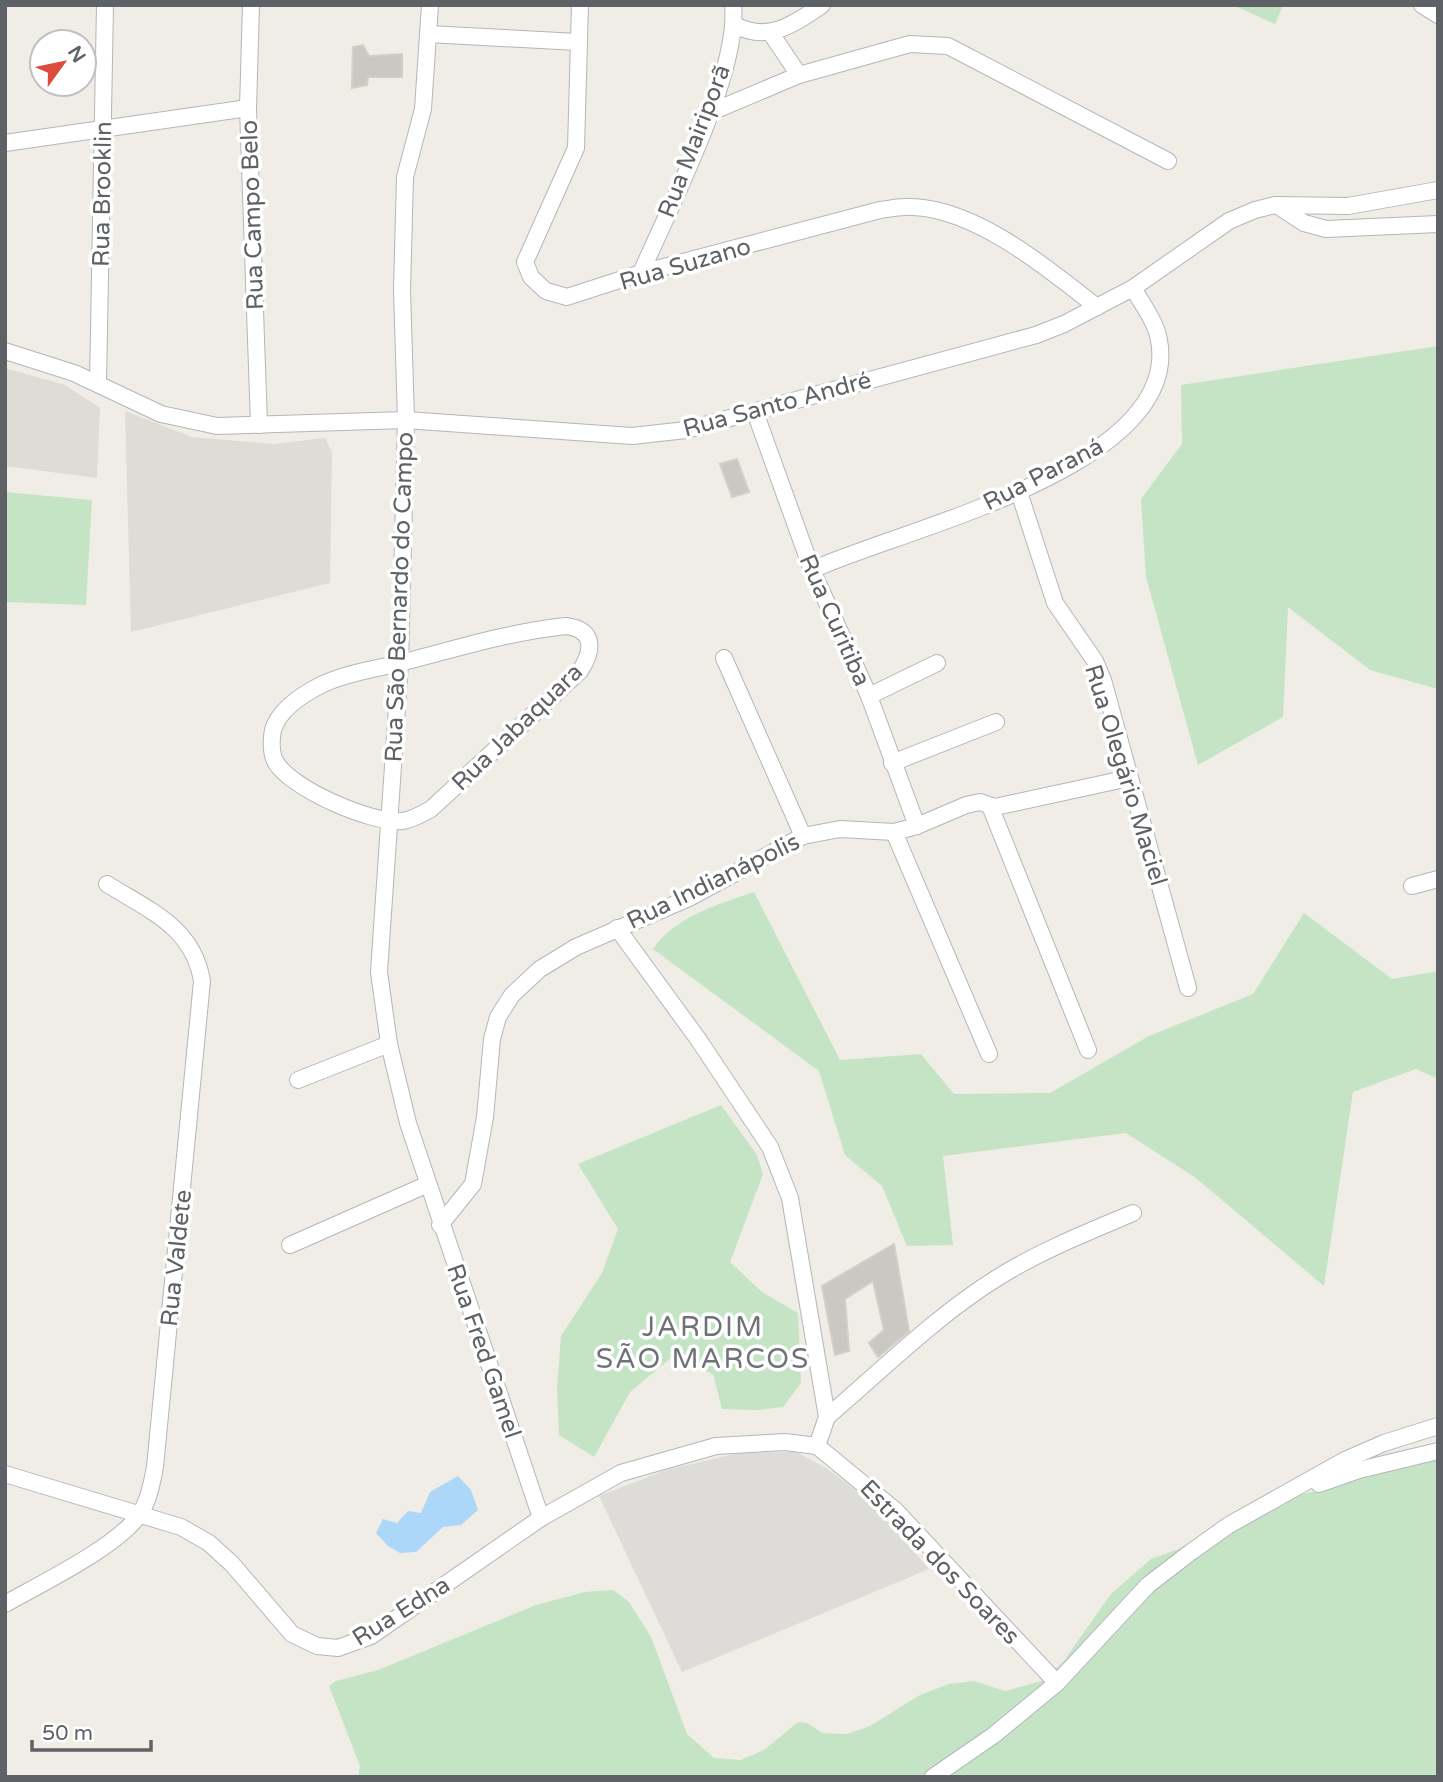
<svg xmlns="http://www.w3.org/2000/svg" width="1443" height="1782" viewBox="0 0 1443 1782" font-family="'Varela Round',sans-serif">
	<rect width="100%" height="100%" fill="#efede6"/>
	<polygon fill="#dedcd8" points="796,1452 826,1468 856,1490 890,1523 929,1569 682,1672 599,1496 666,1470 739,1453"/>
	<g fill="#dedcd4">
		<polygon points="5,368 65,385 100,408 97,478 5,466"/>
		<polygon points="125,411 192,437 274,444 325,438 332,452 330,583 131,632"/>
	</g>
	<g fill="#c4e4c5">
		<polygon points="1233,5 1283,5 1275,24"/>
		<polygon points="1438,346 1438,689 1370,670 1288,607 1283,717 1198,765 1146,577 1141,499 1182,444 1181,385"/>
		<polygon points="5,492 92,500 86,605 5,602"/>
		<path d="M754 892 840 1060 921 1054 954 1094 1050 1093 1149 1036 1253 994 1304 913 1392 979 1438 971V1079L1416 1069 1353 1092 1324 1286 1196 1178 1126 1133 943 1156 953 1245 907 1246 882 1186 845 1155 819 1071 653 949C676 916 717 905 754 892Z"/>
		<polygon points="721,1105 757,1155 763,1174 730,1262 762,1292 798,1313 801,1383 783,1407 757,1410 722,1409 713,1374 672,1357 630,1392 594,1457 559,1435 557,1389 561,1336 602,1273 618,1229 578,1164"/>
		<polygon points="1438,1460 1438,1777 358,1777 360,1766 329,1686 336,1681 378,1670 536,1605 585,1592 613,1590 629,1602 651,1637 687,1734 714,1758 741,1760 764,1750 798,1722 807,1723 822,1733 847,1734 870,1726 920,1695 949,1684 974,1681 1005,1691 1041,1681 1063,1662 1111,1594 1151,1559 1187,1546 1279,1498 1329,1489 1399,1467"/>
	</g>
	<polygon fill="#acd7f9" points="458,1476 471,1490 478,1510 461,1525 443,1527 416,1552 400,1553 388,1546 376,1533 383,1519 397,1523 408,1511 421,1513 430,1492"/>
	<g fill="#cac8c2" stroke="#d3cfc5" stroke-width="2">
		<polygon points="363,45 369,56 402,54 402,77 368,77 367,85 352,88 353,47"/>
		<polygon points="737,459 749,492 732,497 720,464"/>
		<polygon points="894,1244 909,1331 878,1357 869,1343 884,1330 873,1281 845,1299 849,1351 835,1355 822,1286"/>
	</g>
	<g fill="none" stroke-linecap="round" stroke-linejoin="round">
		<defs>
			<g id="minor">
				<polyline points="251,5 248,108 259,425"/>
				<polyline points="430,5 423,109 405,177 402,290 406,420 400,663 379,972 389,1044 408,1123 541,1518"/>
				<path d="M580 5 576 148 525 262 531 277 546 291 567 297 641 273 880 210C890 209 902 206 913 207 978 210 1047 268 1097 307"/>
				<polyline points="1422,5 1438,15"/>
				<path d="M735 25C768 43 794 24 822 5"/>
				<polyline points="770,32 799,75"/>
				<polyline points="428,34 578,42"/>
				<polyline points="709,113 799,75 910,44 948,46 1168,161"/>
				<polyline points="5,143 248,108"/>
				<polyline points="1278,206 1304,223 1326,229 1438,224"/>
				<path d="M641 273C669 208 740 72 733 5"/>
				<polyline points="5,351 74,373 161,414 217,426 406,420 632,436 686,430 1036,335 1064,324 1133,288 1229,221 1255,210 1275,205 1348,206 1438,190"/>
				<polyline points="98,383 105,5"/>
				<polyline points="755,412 812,570 869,696 917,826"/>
				<polyline points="1019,492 1055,603 1095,661 1103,680 1188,988"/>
				<path d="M812 570C897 530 1183 468 1159 340 1156 322 1142 304 1133 288"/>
				<path d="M566 626C596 630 593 651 580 671L431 809C422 814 412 820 402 821 372 824 289 788 275 761 271 753 271 739 273 730 279 709 305 693 323 684 347 673 375 669 400 663 455 649 509 632 566 626Z"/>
				<polyline points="724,658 803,836"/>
				<polyline points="869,696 937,663"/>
				<polyline points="892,763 996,722"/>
				<polyline points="990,806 1088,1050"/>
				<polyline points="894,832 989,1054"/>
				<polyline points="1412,886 1438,879"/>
				<polyline points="617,928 698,1039 770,1147 790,1198 827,1417 817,1446"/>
				<polyline points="298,1080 389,1044"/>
				<polyline points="440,1225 473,1184 485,1117 492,1039 498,1017 512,995 540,969 576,947 689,898 803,836 840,829 894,832 917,826 966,805 980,802 995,807 1129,778"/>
				<polyline points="290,1245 426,1185"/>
				<path d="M827 1417C882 1370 936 1316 997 1278 1040 1251 1086 1233 1133 1213"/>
				<polyline points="5,1474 181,1527 209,1543 232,1564 292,1634 317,1646 338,1648 371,1636 541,1518 621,1473 716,1446 785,1442 817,1446 896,1511 1057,1683"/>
				<polyline points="1319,1484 1359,1470 1438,1451"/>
				<path d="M5 1604C42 1583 117 1547 140 1514 149 1500 152 1482 155 1467L202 981C193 927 150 911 107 884"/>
				<polyline points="933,1777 994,1735 1057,1683 1148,1585 1191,1552 1229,1525 1345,1460 1384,1443 1438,1426"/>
			</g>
		</defs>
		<use href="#minor" stroke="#b3b6ba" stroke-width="18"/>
		<use href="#minor" stroke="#fff" stroke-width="16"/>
	</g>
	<g text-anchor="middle" stroke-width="7" stroke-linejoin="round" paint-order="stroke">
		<g font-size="24" fill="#5e6165" stroke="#fff">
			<text transform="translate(694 141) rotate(-69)" y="8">Rua Mairiporã</text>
			<text transform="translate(102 194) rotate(-89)" y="8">Rua Brooklin</text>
			<text transform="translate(252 215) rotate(-92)" y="8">Rua Campo Belo</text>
			<text transform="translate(685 264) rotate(-16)" y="8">Rua Suzano</text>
			<text transform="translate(777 404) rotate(-15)" y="8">Rua Santo André</text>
			<text transform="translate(1043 474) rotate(-27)" y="8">Rua Paraná</text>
			<text transform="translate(399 597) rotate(-88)" y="8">Rua São Bernardo do Campo</text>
			<text transform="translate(835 620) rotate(66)" y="8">Rua Curitiba</text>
			<text transform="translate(517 727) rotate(-44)" y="8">Rua Jabaquara</text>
			<text transform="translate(1126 775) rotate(73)" y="8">Rua Olegário Maciel</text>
			<text transform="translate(713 881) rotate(-26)" y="8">Rua Indianápolis</text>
			<text transform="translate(176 1258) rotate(-84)" y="8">Rua Valdete</text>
			<text transform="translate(484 1351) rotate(71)" y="8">Rua Fred Gamel</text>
			<text transform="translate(940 1562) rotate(46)" y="8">Estrada dos Soares</text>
			<text transform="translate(401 1611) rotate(-32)" y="8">Rua Edna</text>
		</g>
		<g font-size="28" letter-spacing="2" fill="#6f7377" stroke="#fff">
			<text x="703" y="1336">JARDIM<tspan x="703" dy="32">SÃO MARCOS</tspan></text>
		</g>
	</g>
	<rect width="1443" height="1782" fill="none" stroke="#5e6165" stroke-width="14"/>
	<g transform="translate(63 63) rotate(57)"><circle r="33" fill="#ffffff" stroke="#bfc0c1" stroke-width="2"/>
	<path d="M0-5L12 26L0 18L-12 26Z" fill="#dd4b3d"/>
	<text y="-10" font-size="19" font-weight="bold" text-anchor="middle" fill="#5e6165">N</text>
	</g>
	<path d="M32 1740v10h119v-10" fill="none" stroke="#5e6165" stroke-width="3.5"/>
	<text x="42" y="1740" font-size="21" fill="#5e6165" stroke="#ffffff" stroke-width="5" paint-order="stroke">50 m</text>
</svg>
